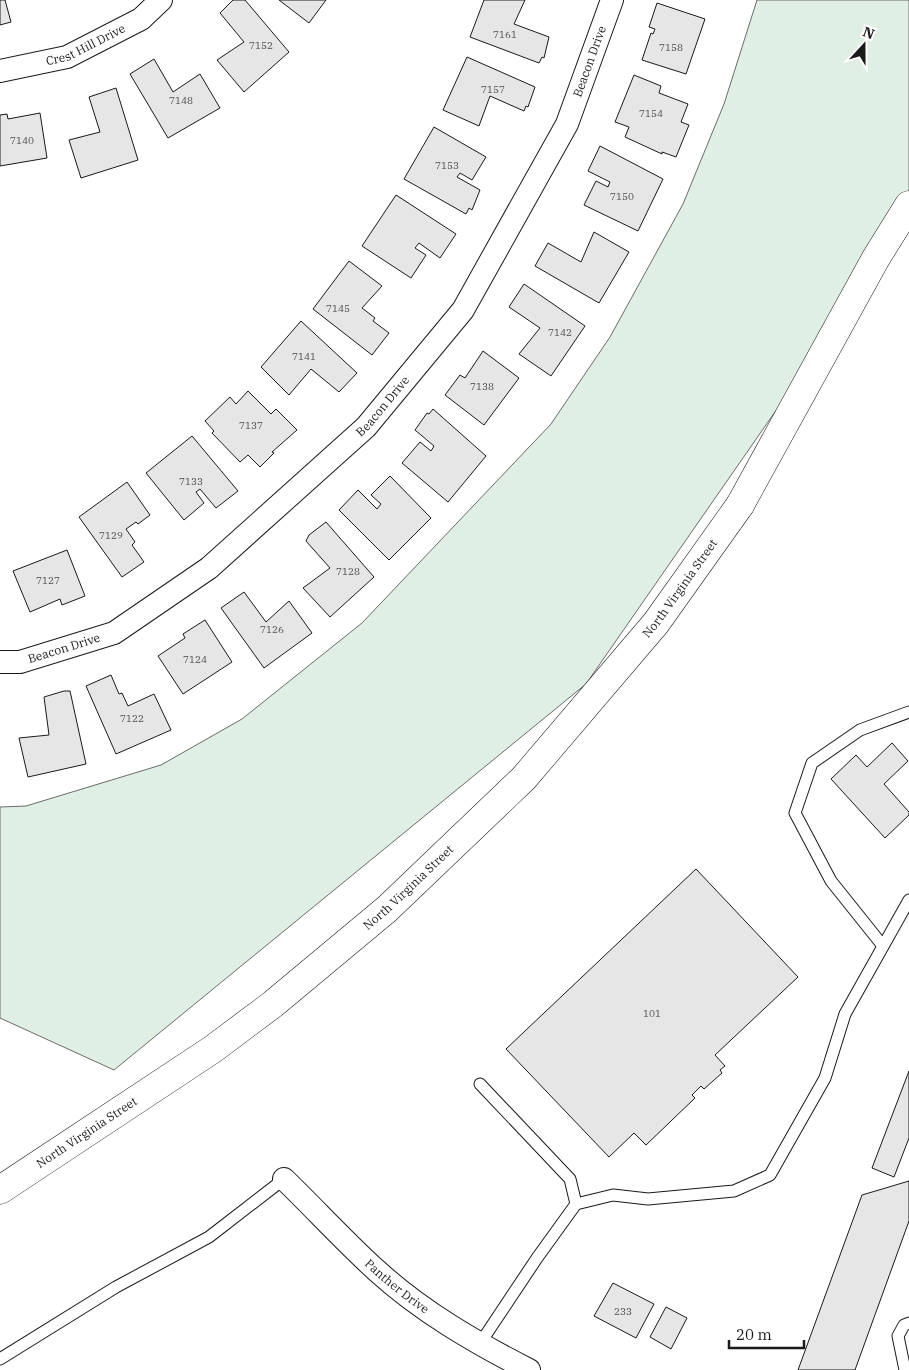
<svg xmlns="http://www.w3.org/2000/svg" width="909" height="1370" viewBox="0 0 909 1370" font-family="'IBM Plex Serif',serif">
	<rect width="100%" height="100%" fill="#fff"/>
	<polygon fill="#e0efe3" stroke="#6a6a6a" points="757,0 909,0 909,219 586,684 114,1070 0,1018 0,807 26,806 161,765 242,719 362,623 551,424 610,337 683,204 724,104"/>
	<g fill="#e6e6e6" stroke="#1a1a1a">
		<polygon points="0,0 5,0 11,22 0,25"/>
		<polygon points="233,0 245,0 289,52 244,92 217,60 244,42 220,13"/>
		<polygon points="279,0 326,0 309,23"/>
		<polygon points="484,0 525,0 514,24 549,37 544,58 542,57 539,63 470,37"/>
		<polygon points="657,3 705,19 686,74 642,60 651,33 653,34 655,29 649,27"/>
		<polygon points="467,57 535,87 528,107 526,106 524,111 490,96 479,126 443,110"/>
		<polygon points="154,59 173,92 200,74 220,108 168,138 130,74"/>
		<polygon points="634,75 661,86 659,93 688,104 681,122 689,125 676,157 662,152 662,154 625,137 629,127 615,122"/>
		<polygon points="116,88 138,160 81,178 69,140 100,132 89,97"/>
		<polygon points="40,113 47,158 0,166 0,115 7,114 8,119"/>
		<polygon points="434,127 486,157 472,180 460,173 457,177 480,190 472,210 469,208 466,214 404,179"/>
		<polygon points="600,146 663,179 638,231 584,205 596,181 608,187 610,182 588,171"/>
		<polygon points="396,195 456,234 440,258 419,243 415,248 426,255 411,278 362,246"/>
		<polygon points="594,232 629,252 599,303 535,266 548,243 581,262"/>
		<polygon points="349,261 382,286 362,308 375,318 373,321 389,333 372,355 313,309"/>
		<polygon points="524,284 585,326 551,376 519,354 540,328 509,307"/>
		<polygon points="301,321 357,373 339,392 311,369 289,395 261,367"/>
		<polygon points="483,351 519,378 484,425 445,395 460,375 465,378"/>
		<polygon points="248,391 271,414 276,409 297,430 272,452 274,453 260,467 248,455 240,462 212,433 214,431 205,421 230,397 236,404"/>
		<polygon points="433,409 486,456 448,502 402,463 420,442 431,451 434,446 415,430 427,413 429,414"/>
		<polygon points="192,436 238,491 216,508 200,489 196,492 204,503 184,520 146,473"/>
		<polygon points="390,476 431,518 389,560 339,510 358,490 377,509 381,504 371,495"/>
		<polygon points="127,482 150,515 138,524 136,522 126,529 135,542 132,545 144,562 122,577 79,517"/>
		<polygon points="326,522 374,577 330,617 303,588 330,568 306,541 309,535"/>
		<polygon points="67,550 85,596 62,605 60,599 30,612 13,571"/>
		<polygon points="244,592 266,622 289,601 312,633 264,668 221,608"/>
		<polygon points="205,620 232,662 183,694 158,656 185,638 183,634"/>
		<polygon points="111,675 119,694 122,693 128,706 154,694 171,730 116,754 86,686"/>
		<polygon points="64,691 70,691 86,764 28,777 19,738 49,735 44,697"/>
		<polygon points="892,743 908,761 884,784 909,812 909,815 885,838 831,779 856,755 867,767"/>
		<polygon points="696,869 798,977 715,1055 725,1066 720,1070 722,1073 704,1089 701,1086 692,1095 695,1098 646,1145 634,1133 609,1157 506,1049"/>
		<polygon points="909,1071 909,1138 894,1177 872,1168"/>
		<polygon points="909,1181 909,1221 855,1370 798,1370 862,1195"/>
		<polygon points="613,1283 654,1304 636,1338 594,1316"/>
		<polygon points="666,1307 687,1318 671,1349 650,1337"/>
	</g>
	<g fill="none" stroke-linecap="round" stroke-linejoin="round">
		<defs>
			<g id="lane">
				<polyline points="883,946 831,881 795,813 812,763 860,730 909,712"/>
				<polyline points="480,1084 570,1179 576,1204"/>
				<polyline points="479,1345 537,1258 576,1204 613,1195 648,1199 734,1191 770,1175 825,1078 845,1014 909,900"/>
				<polyline points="0,1359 116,1287 209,1237 284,1179"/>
				<polyline points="905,1370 898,1336 904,1325 909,1323"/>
			</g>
			<g id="street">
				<path id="s1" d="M0 71 67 57 141 19 161 0"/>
				<path id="s2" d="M0 662H20L114 633 209 568 366 427 463 310 567 124 612 0"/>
				<path id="s3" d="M284 1179C315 1209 344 1241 376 1270 421 1311 474 1342 529 1370"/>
			</g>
			<g id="primary">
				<path id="s4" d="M0 1190 213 1049 273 1004 387 909 524 778 656 623 740 505"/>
			</g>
			<polyline id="highway" points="740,505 876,258 909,205"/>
		</defs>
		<use href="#lane" stroke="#1a1a1a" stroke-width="13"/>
		<use href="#street" stroke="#1a1a1a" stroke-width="24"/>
		<use href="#primary" stroke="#1a1a1a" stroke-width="29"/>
		<use href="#highway" stroke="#1a1a1a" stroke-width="29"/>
		<use href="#lane" stroke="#fff" stroke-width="11"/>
		<use href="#street" stroke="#fff" stroke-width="22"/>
		<use href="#primary" stroke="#fff" stroke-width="28"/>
		<use href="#highway" stroke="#fff" stroke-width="28"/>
	</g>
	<g text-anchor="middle" stroke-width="4" stroke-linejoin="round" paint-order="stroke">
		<g font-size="10" fill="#4d4d4d">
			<text x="505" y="38">7161</text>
			<text x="261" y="49">7152</text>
			<text x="671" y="51">7158</text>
			<text x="493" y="93">7157</text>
			<text x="181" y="104">7148</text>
			<text x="651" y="117">7154</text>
			<text x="22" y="144">7140</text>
			<text x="447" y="169">7153</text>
			<text x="622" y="200">7150</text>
			<text x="338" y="312">7145</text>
			<text x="560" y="336">7142</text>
			<text x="304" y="360">7141</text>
			<text x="482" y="390">7138</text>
			<text x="251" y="429">7137</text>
			<text x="191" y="485">7133</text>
			<text x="111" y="539">7129</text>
			<text x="348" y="575">7128</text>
			<text x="48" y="584">7127</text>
			<text x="272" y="633">7126</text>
			<text x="195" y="663">7124</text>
			<text x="132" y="722">7122</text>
			<text x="652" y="1017">101</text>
			<text x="623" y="1315">233</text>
		</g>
		<g font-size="12" fill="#1a1a1a" stroke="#fff">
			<text dy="4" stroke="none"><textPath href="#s1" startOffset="90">Crest Hill Drive</textPath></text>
			<text dy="4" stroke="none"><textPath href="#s2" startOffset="876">Beacon Drive</textPath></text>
			<text dy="4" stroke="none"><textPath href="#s2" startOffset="471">Beacon Drive</textPath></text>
			<text dy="4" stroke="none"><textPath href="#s4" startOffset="914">North Virginia Street</textPath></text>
			<text dy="4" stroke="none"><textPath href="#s2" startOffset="66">Beacon Drive</textPath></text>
			<text dy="4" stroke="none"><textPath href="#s4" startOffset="509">North Virginia Street</textPath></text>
			<text dy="4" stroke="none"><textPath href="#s4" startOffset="104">North Virginia Street</textPath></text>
			<text dy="4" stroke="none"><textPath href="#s3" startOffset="156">Panther Drive</textPath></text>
		</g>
	</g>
	<g transform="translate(864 45) rotate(21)" stroke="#ffffff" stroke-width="4" paint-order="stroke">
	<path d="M0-4L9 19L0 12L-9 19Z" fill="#1a1a1a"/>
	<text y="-8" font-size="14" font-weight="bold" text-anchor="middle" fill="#1a1a1a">N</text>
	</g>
	<path d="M729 1340v8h75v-8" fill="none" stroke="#1a1a1a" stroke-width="2.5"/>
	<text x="736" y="1340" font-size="15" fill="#1a1a1a" stroke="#ffffff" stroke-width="4" paint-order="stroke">20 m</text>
</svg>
